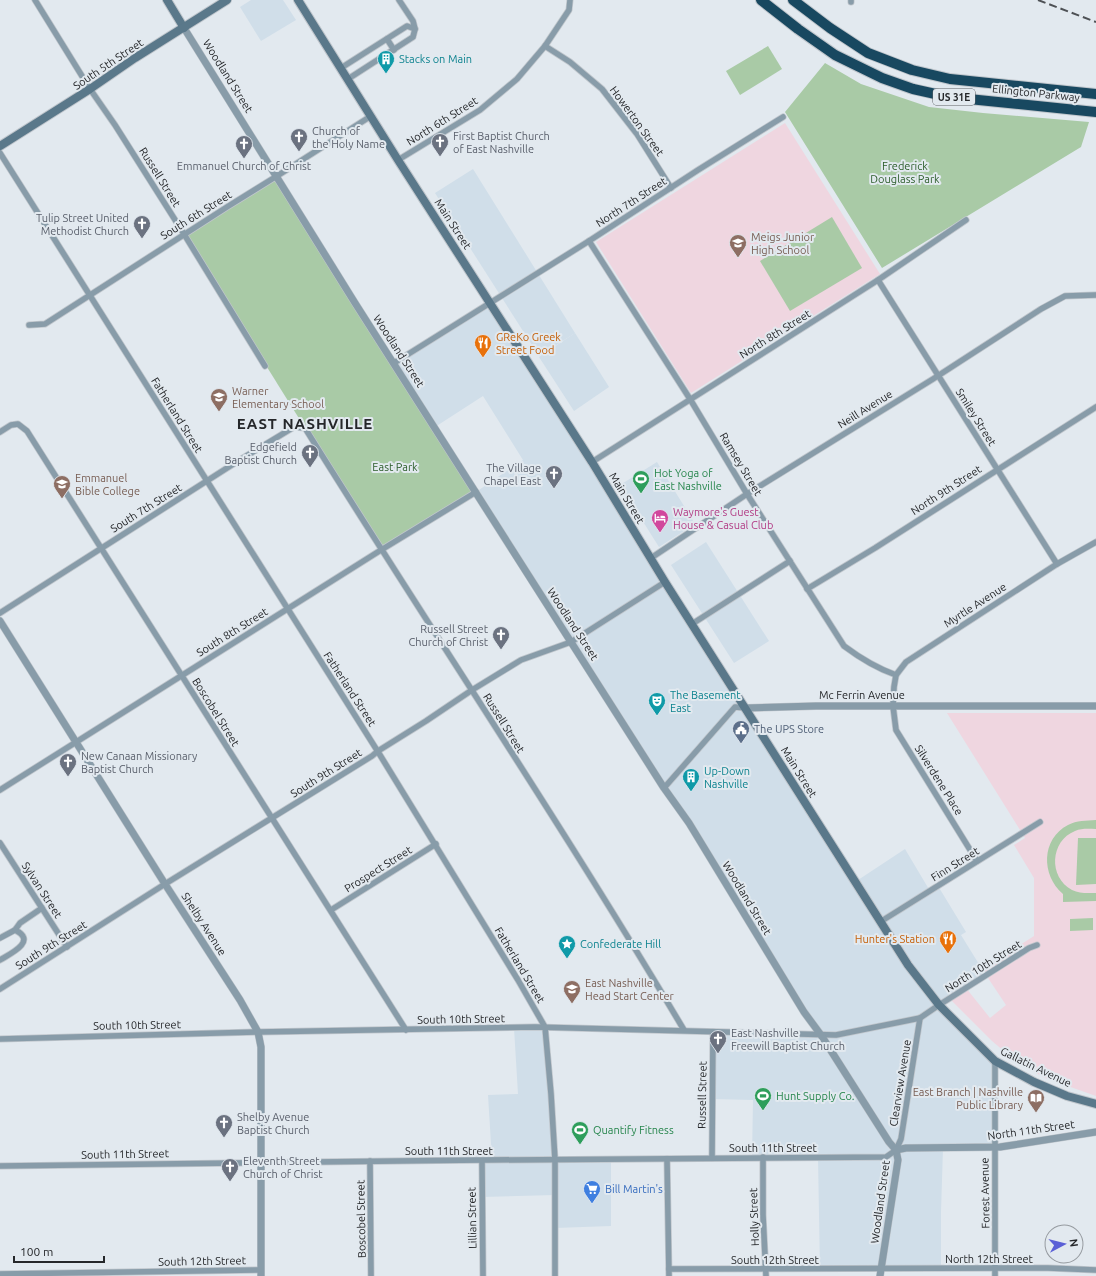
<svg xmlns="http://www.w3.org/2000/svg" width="1096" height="1276" viewBox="0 0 1096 1276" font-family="Ubuntu,sans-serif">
	<rect width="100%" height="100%" fill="#e2e9ef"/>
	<g fill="#d0dee9">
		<polygon points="251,0 283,0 296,20 261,41 240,7"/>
		<polygon points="473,169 575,333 539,356 435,193"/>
		<polygon points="490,303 855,882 905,849 930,891 938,886 966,932 961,935 982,969 984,977 940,1005 995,1061 994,1148 943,1148 941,1212 941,1268 820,1270 818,1158 752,1157 753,1100 712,1099 713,1032 820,1035 689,823 476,492 523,460 483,396 435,427 394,363"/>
		<polygon points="575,333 609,387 574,411 539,357"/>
		<polygon points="657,462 695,524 659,547 620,485"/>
		<polygon points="706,542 769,641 734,663 671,565"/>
		<polygon points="545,1027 555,1160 611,1160 611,1226 555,1228 555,1195 482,1197 482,1161 492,1160 488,1095 518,1094 514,1028"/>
	</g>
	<g fill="#efd6e0">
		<polygon points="785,123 880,274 691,393 596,242"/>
		<polygon points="947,713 1096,713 1096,1096 1045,1078 1018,1063 992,1041 950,999 966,988 990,1018 1006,1005 982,969 1034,936 1034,878 1014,845 1025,838"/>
	</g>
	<g fill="#a9caa6">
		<polygon points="768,46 782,69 740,95 726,71"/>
		<polygon points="825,63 861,84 929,107 983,113 1089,122 1081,147 882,268 785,112"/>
		<polygon points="277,176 476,492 381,550 184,234"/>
		<polygon points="832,217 862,268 790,311 760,261"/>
		<path d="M1096 820V829C1089 829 1082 828 1075 831 1050 841 1048 877 1072 890 1080 894 1088 893 1096 893V901L1063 902V894C1041 875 1041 839 1068 825 1077 820 1086 821 1096 820Z"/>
		<polygon points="1078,838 1096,838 1096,884 1076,885"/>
		<polygon points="1093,918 1093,930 1070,931 1070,919"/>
	</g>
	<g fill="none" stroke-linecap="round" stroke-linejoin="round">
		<defs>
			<g id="minor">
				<polyline points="35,0 90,89 115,125 184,234 265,366"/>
				<polyline points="399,0 413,21 415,29"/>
				<polyline points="851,2 851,0"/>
				<polyline points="387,39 394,50"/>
				<polyline points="545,46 570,62 602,89 637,134 671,188"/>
				<polyline points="341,68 407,26 415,29 413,37 348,79"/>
				<polyline points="0,153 380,755 518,980 545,1027 551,1094 555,1160 555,1276"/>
				<polyline points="398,160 480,110 517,79 545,46 569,10 570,0"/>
				<path d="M589 241 690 399 747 494 844 646C860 658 876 668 896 675"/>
				<polyline points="878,280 1057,564"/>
				<polyline points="29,325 45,324 227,207 277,176 371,116"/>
				<polyline points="394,363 589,241 698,170 783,117"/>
				<polyline points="0,432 11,425 18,424 27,431 406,1030"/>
				<polyline points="592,462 878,280 966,220"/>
				<polyline points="651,558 747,494 933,379 1041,309 1065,296 1096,295"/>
				<polyline points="807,589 875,548 1096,407"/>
				<path d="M0 613 238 461 294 427 305 428C430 629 563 826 684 1030"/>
				<polyline points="692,624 790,561"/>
				<polyline points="664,788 735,707 746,708"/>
				<polyline points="0,790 381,550 476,492"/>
				<polyline points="0,843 67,947"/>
				<polyline points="977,861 896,730 893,706 894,687 896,675 906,662 1057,564 1096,542"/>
				<polyline points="331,910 436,844"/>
				<polyline points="880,922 1040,822"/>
				<polyline points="0,938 15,930 20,923 42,908"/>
				<path d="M0 960C10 954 38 941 15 930"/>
				<polyline points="0,989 165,884 372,756 378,751 426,721 472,690 521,660 571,642 665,582"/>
				<polyline points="0,1039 258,1032 535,1027 836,1035 920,1018 939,1005 1029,948 1037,945"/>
				<polyline points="763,1157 763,1215 766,1276"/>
				<polyline points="712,1158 713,1032"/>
				<polyline points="667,1159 669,1276"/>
				<polyline points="370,1161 371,1276"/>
				<polyline points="482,1161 483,1276"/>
				<path d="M0 1166C295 1161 591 1159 886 1157L896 1150 901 1139 920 1018"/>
				<polyline points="669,1269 1048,1268 1096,1270"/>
				<polyline points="0,1274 261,1270"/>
				<polyline points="995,1276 995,1061"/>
			</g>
			<g id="tertiary">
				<polyline points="184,28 355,303 664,788 689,823 804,1012 821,1035 889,1142 896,1150 898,1160 880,1276"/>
				<polyline points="0,621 165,884 240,1000 258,1032 261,1047 261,1276"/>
				<polyline points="746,708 816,706 1096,706"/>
				<polyline points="896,1150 906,1148 1000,1147 1096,1132"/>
			</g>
			<g id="secondary">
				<polyline points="167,0 184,28"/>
				<polyline points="298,0 398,160 592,462 665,582 908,965 939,1005 995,1061 1034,1082 1067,1096 1096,1104"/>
				<polyline points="0,146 90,89 135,58 227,0"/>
			</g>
			<g id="motorway">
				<polyline points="761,0 798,29 835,55 882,78 913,89 949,97 1096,112"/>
				<polyline points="793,0 830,28 868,53 912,70 950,79 1096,94"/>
			</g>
		</defs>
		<use href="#minor" stroke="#c0c6cc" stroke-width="7"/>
		<use href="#tertiary" stroke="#c0c6cc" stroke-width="8"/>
		<use href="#secondary" stroke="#c0c6cc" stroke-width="10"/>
		<use href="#motorway" stroke="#c0c6cc" stroke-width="12"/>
		<use href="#minor" stroke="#889ca9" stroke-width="5.5"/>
		<use href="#tertiary" stroke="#889ca9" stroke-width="7"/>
		<use href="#secondary" stroke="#5a788a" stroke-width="8"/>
		<use href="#motorway" stroke="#184860" stroke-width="10"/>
		<polyline stroke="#4e5155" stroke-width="2" stroke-dasharray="8 4" stroke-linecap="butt" points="1038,0 1096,22"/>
	</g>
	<defs>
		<symbol id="building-pin" viewBox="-11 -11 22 30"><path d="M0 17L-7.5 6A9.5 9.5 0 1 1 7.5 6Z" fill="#0f9aa8" stroke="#e2e9ef"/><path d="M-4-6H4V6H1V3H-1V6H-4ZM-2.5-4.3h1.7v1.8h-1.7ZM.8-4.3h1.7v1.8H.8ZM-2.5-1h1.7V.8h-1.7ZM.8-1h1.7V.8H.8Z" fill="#fff"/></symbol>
		<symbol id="church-pin" viewBox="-11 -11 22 30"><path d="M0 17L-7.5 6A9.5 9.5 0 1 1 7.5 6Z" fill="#6b7280" stroke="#e2e9ef"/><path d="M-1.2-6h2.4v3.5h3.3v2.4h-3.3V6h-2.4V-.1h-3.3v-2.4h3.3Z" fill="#fff"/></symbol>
		<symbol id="school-pin" viewBox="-11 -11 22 30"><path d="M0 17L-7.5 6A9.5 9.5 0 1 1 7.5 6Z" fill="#8d6e63" stroke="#e2e9ef"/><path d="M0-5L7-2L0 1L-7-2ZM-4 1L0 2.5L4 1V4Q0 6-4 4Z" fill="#fff"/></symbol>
		<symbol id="restaurant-pin" viewBox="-11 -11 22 30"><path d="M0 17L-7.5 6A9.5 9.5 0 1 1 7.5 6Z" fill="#e8710a" stroke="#e2e9ef"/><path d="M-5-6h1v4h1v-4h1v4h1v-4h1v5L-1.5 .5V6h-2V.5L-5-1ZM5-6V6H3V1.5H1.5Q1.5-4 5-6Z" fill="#fff"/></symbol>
		<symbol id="stadium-pin" viewBox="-11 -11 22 30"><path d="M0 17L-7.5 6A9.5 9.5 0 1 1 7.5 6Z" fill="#2e9e5b" stroke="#e2e9ef"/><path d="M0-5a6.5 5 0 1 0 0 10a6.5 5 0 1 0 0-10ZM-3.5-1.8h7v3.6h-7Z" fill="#fff"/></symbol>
		<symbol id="hotel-pin" viewBox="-11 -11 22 30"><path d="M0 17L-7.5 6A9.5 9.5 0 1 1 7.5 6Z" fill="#d1479c" stroke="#e2e9ef"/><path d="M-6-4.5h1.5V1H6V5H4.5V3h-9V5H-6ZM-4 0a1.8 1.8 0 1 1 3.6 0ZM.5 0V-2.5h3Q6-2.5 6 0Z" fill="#fff"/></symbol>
		<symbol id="theatre-pin" viewBox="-11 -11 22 30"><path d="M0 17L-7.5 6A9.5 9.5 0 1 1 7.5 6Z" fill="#0f9aa8" stroke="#e2e9ef"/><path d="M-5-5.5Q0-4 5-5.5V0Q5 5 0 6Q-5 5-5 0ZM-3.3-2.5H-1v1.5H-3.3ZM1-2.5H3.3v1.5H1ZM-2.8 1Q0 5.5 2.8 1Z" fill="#fff"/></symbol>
		<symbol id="civic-pin" viewBox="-11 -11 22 30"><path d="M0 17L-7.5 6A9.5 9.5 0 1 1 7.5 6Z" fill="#5c6f8a" stroke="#e2e9ef"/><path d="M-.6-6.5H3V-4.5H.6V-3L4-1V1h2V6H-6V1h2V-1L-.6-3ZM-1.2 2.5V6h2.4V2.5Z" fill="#fff"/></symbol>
		<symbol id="sight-pin" viewBox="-11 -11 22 30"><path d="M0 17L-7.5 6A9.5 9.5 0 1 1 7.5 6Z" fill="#0f9aa8" stroke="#e2e9ef"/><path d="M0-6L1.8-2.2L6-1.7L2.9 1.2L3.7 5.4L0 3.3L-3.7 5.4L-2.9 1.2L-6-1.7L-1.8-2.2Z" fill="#fff"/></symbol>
		<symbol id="library-pin" viewBox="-11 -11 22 30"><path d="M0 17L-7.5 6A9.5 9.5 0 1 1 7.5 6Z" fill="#8d6e63" stroke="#e2e9ef"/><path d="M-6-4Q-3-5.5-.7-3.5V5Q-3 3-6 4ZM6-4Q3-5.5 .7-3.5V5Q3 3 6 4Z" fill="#fff"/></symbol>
		<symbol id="supermarket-pin" viewBox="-11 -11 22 30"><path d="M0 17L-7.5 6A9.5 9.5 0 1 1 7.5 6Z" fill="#3f7fe0" stroke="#e2e9ef"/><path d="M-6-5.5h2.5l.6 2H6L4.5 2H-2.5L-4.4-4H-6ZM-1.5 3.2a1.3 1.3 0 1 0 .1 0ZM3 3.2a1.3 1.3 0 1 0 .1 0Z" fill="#fff"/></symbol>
	</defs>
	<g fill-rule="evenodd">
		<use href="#building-pin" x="376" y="49" width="20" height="27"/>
		<use href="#church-pin" x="289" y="127" width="20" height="27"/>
		<use href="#church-pin" x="430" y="132" width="20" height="27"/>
		<use href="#church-pin" x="234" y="134" width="20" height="27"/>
		<use href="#church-pin" x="132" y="214" width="20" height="27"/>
		<use href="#school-pin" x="728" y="233" width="20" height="27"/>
		<use href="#restaurant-pin" x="473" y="333" width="20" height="27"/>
		<use href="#school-pin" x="209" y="387" width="20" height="27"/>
		<use href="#church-pin" x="300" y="443" width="20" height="27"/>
		<use href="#church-pin" x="544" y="464" width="20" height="27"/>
		<use href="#stadium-pin" x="631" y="469" width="20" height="27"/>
		<use href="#school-pin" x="52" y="474" width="20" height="27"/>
		<use href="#hotel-pin" x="650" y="508" width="20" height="27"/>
		<use href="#church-pin" x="491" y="625" width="20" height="27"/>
		<use href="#theatre-pin" x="647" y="691" width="20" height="27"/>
		<use href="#civic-pin" x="731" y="719" width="20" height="27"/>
		<use href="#church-pin" x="58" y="752" width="20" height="27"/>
		<use href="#building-pin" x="681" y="767" width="20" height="27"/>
		<use href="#restaurant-pin" x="938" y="929" width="20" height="27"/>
		<use href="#sight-pin" x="557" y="934" width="20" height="27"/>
		<use href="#school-pin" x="562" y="979" width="20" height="27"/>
		<use href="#church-pin" x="708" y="1029" width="20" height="27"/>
		<use href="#stadium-pin" x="753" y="1086" width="20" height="27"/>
		<use href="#library-pin" x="1026" y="1088" width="20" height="27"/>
		<use href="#church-pin" x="214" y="1113" width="20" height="27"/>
		<use href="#stadium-pin" x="570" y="1120" width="20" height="27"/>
		<use href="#church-pin" x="220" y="1157" width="20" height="27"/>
		<use href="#supermarket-pin" x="582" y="1179" width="20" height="27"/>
	</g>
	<g text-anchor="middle" stroke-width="4" stroke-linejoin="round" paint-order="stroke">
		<rect fill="#e2e9ef" stroke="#5e6165" stroke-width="1" x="933" y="89" width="42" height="16" rx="3"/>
		<g font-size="10" font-weight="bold" fill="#25272a">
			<text x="954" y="101">US 31E</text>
		</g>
		<g font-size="11" fill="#0d838f" stroke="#e2e9ef" text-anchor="start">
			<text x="399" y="63">Stacks on Main</text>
			<text x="670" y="699">The Basement<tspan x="670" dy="13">East</tspan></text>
			<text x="704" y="775">Up-Down<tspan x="704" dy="13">Nashville</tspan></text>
			<text x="580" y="948">Confederate Hill</text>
		</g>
		<g font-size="11" fill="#25272a" stroke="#e2e9ef">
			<text transform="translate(108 64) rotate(-34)" y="4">South 5th Street</text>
			<text transform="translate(228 76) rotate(58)" y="4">Woodland Street</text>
			<text transform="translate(1036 93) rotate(6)" y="4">Ellington Parkway</text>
			<text transform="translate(442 121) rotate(-32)" y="4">North 6th Street</text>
			<text transform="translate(637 121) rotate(54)" y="4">Howerton Street</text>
			<text transform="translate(160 177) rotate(58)" y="4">Russell Street</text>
			<text transform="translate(631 202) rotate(-33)" y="4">North 7th Street</text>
			<text transform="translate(196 215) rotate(-32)" y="4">South 6th Street</text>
			<text transform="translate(453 224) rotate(57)" y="4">Main Street</text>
			<text transform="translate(775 334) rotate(-32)" y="4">North 8th Street</text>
			<text transform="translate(399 351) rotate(57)" y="4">Woodland Street</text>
			<text transform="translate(865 409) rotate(-32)" y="4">Neill Avenue</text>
			<text transform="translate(177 415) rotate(58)" y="4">Fatherland Street</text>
			<text transform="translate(976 417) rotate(58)" y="4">Smiley Street</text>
			<text transform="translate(741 464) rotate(59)" y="4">Ramsey Street</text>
			<text transform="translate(946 490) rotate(-33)" y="4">North 9th Street</text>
			<text transform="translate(627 498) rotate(59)" y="4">Main Street</text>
			<text transform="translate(146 508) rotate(-32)" y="4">South 7th Street</text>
			<text transform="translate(975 605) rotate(-33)" y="4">Myrtle Avenue</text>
			<text transform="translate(573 624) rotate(57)" y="4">Woodland Street</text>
			<text transform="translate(232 632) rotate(-32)" y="4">South 8th Street</text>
			<text transform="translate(350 689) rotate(57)" y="4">Fatherland Street</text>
			<text x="862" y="699">Mc Ferrin Avenue</text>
			<text transform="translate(216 712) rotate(58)" y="4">Boscobel Street</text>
			<text transform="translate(504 723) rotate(58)" y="4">Russell Street</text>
			<text transform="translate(799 772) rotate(58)" y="4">Main Street</text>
			<text transform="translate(326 773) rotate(-32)" y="4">South 9th Street</text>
			<text transform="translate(939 780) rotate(58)" y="4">Silverdene Place</text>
			<text transform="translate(955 864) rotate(-32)" y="4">Finn Street</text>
			<text transform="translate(378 869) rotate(-32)" y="4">Prospect Street</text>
			<text transform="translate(42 890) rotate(57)" y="4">Sylvan Street</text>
			<text transform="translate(747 898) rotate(59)" y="4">Woodland Street</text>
			<text transform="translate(204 924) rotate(57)" y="4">Shelby Avenue</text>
			<text transform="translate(51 945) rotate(-32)" y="4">South 9th Street</text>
			<text transform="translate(520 965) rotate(59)" y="4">Fatherland Street</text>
			<text transform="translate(983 966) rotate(-32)" y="4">North 10th Street</text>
			<text transform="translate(461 1019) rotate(-1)" y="4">South 10th Street</text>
			<text transform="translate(137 1025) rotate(-1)" y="4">South 10th Street</text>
			<text transform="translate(1036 1067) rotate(26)" y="4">Gallatin Avenue</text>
			<text transform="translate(900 1083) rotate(-81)" y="4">Clearview Avenue</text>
			<text transform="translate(702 1095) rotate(-89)" y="4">Russell Street</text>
			<text transform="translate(1031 1130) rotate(-8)" y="4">North 11th Street</text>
			<text x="773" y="1152">South 11th Street</text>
			<text x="449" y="1155">South 11th Street</text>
			<text transform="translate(125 1154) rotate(-1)" y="4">South 11th Street</text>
			<text transform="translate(985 1193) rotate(-91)" y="4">Forest Avenue</text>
			<text transform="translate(880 1202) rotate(-82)" y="4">Woodland Street</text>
			<text transform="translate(754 1217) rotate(-92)" y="4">Holly Street</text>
			<text transform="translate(472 1218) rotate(-91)" y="4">Lillian Street</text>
			<text transform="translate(361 1219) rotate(-91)" y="4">Boscobel Street</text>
			<text x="989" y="1263">North 12th Street</text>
			<text x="775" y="1264">South 12th Street</text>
			<text transform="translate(202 1261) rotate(-1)" y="4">South 12th Street</text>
		</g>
		<g font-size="11" fill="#5b616d" stroke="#e2e9ef" text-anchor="start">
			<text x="312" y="135">Church of<tspan x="312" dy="13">the Holy Name</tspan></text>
			<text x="453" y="140">First Baptist Church<tspan x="453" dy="13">of East Nashville</tspan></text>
			<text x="244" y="170" text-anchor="middle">Emmanuel Church of Christ</text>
			<text x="129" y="222" text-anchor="end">Tulip Street United<tspan x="129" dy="13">Methodist Church</tspan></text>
			<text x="297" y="451" text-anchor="end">Edgefield<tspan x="297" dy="13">Baptist Church</tspan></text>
			<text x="541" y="472" text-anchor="end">The Village<tspan x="541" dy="13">Chapel East</tspan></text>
			<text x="488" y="633" text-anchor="end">Russell Street<tspan x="488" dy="13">Church of Christ</tspan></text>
			<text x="81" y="760">New Canaan Missionary<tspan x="81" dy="13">Baptist Church</tspan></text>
			<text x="731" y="1037">East Nashville<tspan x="731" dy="13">Freewill Baptist Church</tspan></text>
			<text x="237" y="1121">Shelby Avenue<tspan x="237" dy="13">Baptist Church</tspan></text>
			<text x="243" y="1165">Eleventh Street<tspan x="243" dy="13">Church of Christ</tspan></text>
		</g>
		<g font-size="11" fill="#2b5c2a" stroke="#e2e9ef">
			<text x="905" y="170">Frederick<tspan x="905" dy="13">Douglass Park</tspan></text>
			<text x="395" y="471">East Park</text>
		</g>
		<g font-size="11" fill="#785e54" stroke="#e2e9ef" text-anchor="start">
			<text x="751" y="241">Meigs Junior<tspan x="751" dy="13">High School</tspan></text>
			<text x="232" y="395">Warner<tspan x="232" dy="13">Elementary School</tspan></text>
			<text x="75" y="482">Emmanuel<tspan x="75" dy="13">Bible College</tspan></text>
			<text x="585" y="987">East Nashville<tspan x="585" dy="13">Head Start Center</tspan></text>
			<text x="1023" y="1096" text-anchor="end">East Branch | Nashville<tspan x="1023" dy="13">Public Library</tspan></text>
		</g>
		<g font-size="11" fill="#c56008" stroke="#e2e9ef" text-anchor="start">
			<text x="496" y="341">GReKo Greek<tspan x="496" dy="13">Street Food</tspan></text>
			<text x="935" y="943" text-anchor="end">Hunter's Station</text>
		</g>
		<g font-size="11" fill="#27864d" stroke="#e2e9ef" text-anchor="start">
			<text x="654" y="477">Hot Yoga of<tspan x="654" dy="13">East Nashville</tspan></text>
			<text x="776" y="1100">Hunt Supply Co.</text>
			<text x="593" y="1134">Quantify Fitness</text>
		</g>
		<g font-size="11" fill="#b23c85" stroke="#e2e9ef" text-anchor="start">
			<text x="673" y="516">Waymore's Guest<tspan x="673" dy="13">House &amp; Casual Club</tspan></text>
		</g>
		<g font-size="11" fill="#4e5e75" stroke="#e2e9ef" text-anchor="start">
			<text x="754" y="733">The UPS Store</text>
		</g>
		<g font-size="11" fill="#366cbe" stroke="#e2e9ef" text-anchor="start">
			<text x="605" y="1193">Bill Martin's</text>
		</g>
		<g font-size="15" font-weight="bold" letter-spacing="1" fill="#25272a" stroke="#e2e9ef">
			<text x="305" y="429">EAST NASHVILLE</text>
		</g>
	</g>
	<g transform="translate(1064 1244) rotate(83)"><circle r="19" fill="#e2e9ef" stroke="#969ba0"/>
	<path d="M0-3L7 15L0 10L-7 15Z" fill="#5a5fd6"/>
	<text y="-6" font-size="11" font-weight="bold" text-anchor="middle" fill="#25272a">N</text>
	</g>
	<path d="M14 1256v6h90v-6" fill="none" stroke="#25272a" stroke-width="2"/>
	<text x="20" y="1256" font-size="12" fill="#25272a" stroke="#e2e9ef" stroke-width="3" paint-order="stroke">100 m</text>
</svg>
